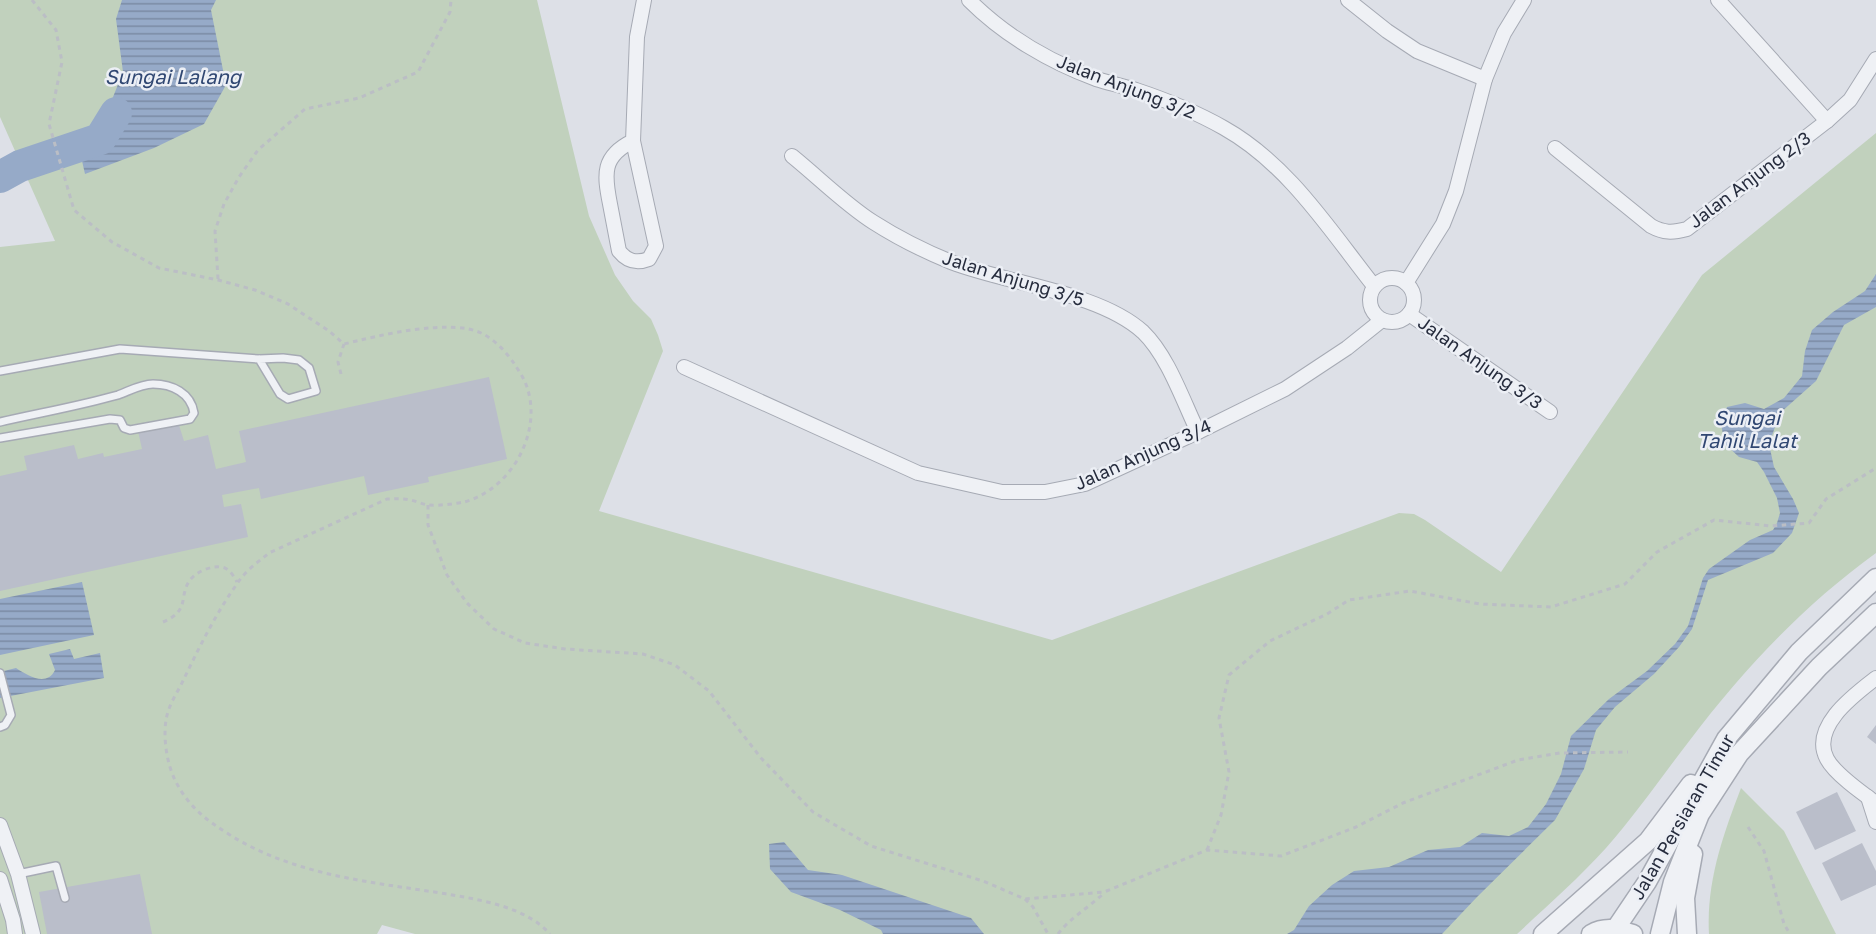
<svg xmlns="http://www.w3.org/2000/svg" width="1876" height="934" viewBox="0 0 1876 934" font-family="'Golos Text',sans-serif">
	<defs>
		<pattern id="water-rules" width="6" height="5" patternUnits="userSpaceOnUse" patternTransform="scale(1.5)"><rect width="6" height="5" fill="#96aac8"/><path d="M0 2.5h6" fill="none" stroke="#7a8ba4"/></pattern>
	</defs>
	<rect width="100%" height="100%" fill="#dde0e7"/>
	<g fill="#c1d1bd">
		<path d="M0 0H537L589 216 615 275 633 301 651 319 658 335 663 351 599 511 1052 640 1399 513 1414 514 1425 520 1501 572 1702 275 1876 133V553C1804 605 1744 669 1690 740 1662 776 1636 814 1606 848 1578 879 1547 906 1517 934H415L382 925 377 934H0V247L55 241 0 117Z"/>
		<path d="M1741 788 1784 831 1836 934H1709C1706 882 1723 835 1741 788Z"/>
	</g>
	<g fill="url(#water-rules)">
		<polygon points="122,0 216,0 211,10 226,85 204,124 154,148 85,174 80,152 103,122 123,72 116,19"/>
		<polygon points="1876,274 1876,307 1844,325 1816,381 1780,413 1769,444 1774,467 1793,499 1799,513 1792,533 1773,553 1708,580 1692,629 1679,647 1654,674 1615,707 1596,730 1584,769 1555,820 1477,897 1442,934 1287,934 1294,930 1309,906 1332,885 1354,871 1389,867 1428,850 1460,847 1482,833 1509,836 1528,827 1546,804 1561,774 1571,736 1609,699 1647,671 1675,644 1688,626 1703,578 1709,569 1750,540 1773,530 1777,523 1780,513 1777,498 1764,472 1757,462 1739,457 1725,444 1721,424 1727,407 1745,403 1764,409 1784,398 1802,376 1805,351 1812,330 1833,312 1865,291"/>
		<polygon points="82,582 94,635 0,655 0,599"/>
		<path d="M70 649 74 659 100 653 104 678 0 698V672L16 668C28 676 47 687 55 670L49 654Z"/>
		<polygon points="784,842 808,870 842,875 971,918 984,934 883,934 881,930 840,910 791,892 770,869 769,844"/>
	</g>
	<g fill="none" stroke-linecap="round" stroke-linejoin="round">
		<polyline stroke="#96aac8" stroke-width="32" points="0,177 20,166 100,139 116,113"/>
	</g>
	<g fill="#babeca">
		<polygon points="489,377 507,459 428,477 429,482 368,495 364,476 261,499 259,488 222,495 224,507 241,504 248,537 0,591 0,476 27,470 24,456 74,445 78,459 103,453 104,457 142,449 138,431 178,422 184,441 208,435 216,469 246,462 239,431"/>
		<polygon points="1876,725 1876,744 1867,737"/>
		<polygon points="1837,792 1856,831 1815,850 1796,812"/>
		<polygon points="1862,843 1876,871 1876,885 1841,901 1822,863"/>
		<polygon points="140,874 152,934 47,934 39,892"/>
	</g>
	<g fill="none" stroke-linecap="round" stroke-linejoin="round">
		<defs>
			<g id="service">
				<polyline points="0,371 120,349 259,359 283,358 299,360 309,368 316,391 288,399 280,394 259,359"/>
				<path d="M0 422C39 413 79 406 118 395 129 391 141 384 153 384 172 384 191 393 194 413L190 419 130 430 124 428 120 420 110 419 0 438"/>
				<polyline points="0,673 11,715 5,725 0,727"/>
				<polyline points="18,874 56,866 65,898"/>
			</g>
			<g id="minor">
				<path d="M969 0C1004 35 1050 62 1096 79 1109 83 1123 86 1136 90 1166 100 1196 112 1224 128 1288 164 1329 229 1374 286"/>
				<polyline points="1348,0 1387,31 1417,51 1485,79"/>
				<polyline points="1718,0 1827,121"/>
				<path d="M633 141C602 156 604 174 610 204 613 219 616 235 619 251 627 261 636 264 649 259L656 246 633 141 637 37 644 0"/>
				<path d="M1555 148 1651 226C1664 233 1672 233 1687 229L1827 121 1850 100 1876 59"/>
				<path d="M792 156C818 177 846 205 873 222 898 238 924 251 951 262 1008 284 1099 292 1143 332 1168 356 1183 401 1198 432"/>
				<circle cx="1392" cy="300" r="22"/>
				<polyline points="1406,283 1443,224 1456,191 1485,79 1504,33 1524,0"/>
				<polyline points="1409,314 1550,412"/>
				<polyline points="684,367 918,473 1002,492 1045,492 1085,484 1198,432 1285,389 1347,348 1382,320"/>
				<path d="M1876 678C1854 695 1810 727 1827 759 1835 774 1862 793 1876 803"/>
				<polyline points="1868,797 1876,822"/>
				<polyline points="0,825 18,874 33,934"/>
				<polyline points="0,879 13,920 15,934"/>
			</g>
			<g id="tertiary">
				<polyline points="1616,928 1647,882 1726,739 1799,652 1876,578"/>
				<polyline points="1543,934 1648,841 1691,784"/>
				<path d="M1591 934C1605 926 1618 929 1633 934"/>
				<polyline points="1660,934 1673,882 1700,814 1739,754 1819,667 1876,613"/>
				<polyline points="1687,934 1685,898 1693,854"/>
			</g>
		</defs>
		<use href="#service" stroke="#a6aab4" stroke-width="10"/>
		<use href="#minor" stroke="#a6aab4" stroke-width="16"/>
		<use href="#tertiary" stroke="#a6aab4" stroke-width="21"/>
		<g stroke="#bbbec5" stroke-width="3" stroke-dasharray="4.5 4.5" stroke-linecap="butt">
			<path d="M32 0 56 30 62 62 49 124 74 210 112 242 159 268 218 280 255 290 288 304 329 331 344 344C377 336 452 317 483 334 495 340 506 352 513 362 517 368 522 375 525 382 545 428 513 489 464 502 454 504 437 506 428 505 422 504 416 501 410 500 403 498 395 499 387 499L269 553C258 562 245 571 237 584 214 616 197 652 180 687 174 697 168 708 166 720 163 739 167 765 176 782 189 807 206 820 230 835 296 876 372 882 447 894 481 900 526 907 550 934"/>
			<polyline points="218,279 215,231 224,204 239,177 258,150 305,109 359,98 418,72 450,12 451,0"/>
			<polyline points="341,374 338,362 344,344"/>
			<polyline points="428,505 428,525 447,575 467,603 494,629 525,643 565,649 643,654 675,665 709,691 761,758 813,812 871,846 983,881 1025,899 1104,892 1207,850 1281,856 1356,827 1403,803 1518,760 1560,753 1628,752"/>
			<path d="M163 622C191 610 178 597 190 580 197 571 214 564 225 568 231 571 234 577 237 582"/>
			<polyline points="1748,827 1764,851 1784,924 1790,934"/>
			<polyline points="1207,850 1221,815 1229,772 1219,718 1229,675 1270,641 1327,614 1349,600 1410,591 1480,604 1551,607 1625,584 1657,552 1714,520 1771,526 1809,523 1826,499 1876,468"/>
			<polyline points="1025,899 1033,907 1048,934"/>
			<path d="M1058 934C1070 918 1088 908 1103 894"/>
		</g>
		<use href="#service" stroke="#eff1f5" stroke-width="7"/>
		<use href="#minor" stroke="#eff1f5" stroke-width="14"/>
		<use href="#tertiary" stroke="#eff1f5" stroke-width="18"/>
	</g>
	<g text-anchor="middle" stroke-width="5" stroke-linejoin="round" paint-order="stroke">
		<g font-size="18" fill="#262c3d" stroke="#eceff5">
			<text transform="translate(1126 87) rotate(21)" y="6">Jalan Anjung 3/2</text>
			<text transform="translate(1750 180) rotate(-37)" y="6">Jalan Anjung 2/3</text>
			<text transform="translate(1013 279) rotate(17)" y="6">Jalan Anjung 3/5</text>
			<text transform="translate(1480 363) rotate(35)" y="6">Jalan Anjung 3/3</text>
			<text transform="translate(1143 455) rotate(-24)" y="6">Jalan Anjung 3/4</text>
			<text transform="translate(1683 817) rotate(-60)" y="6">Jalan Persiaran Timur</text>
		</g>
		<g font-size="20" font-style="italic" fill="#304772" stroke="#eceff5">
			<text x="173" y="84">Sungai Lalang</text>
			<text x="1747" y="425">Sungai<tspan x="1747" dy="23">Tahil Lalat</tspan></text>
		</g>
	</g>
</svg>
